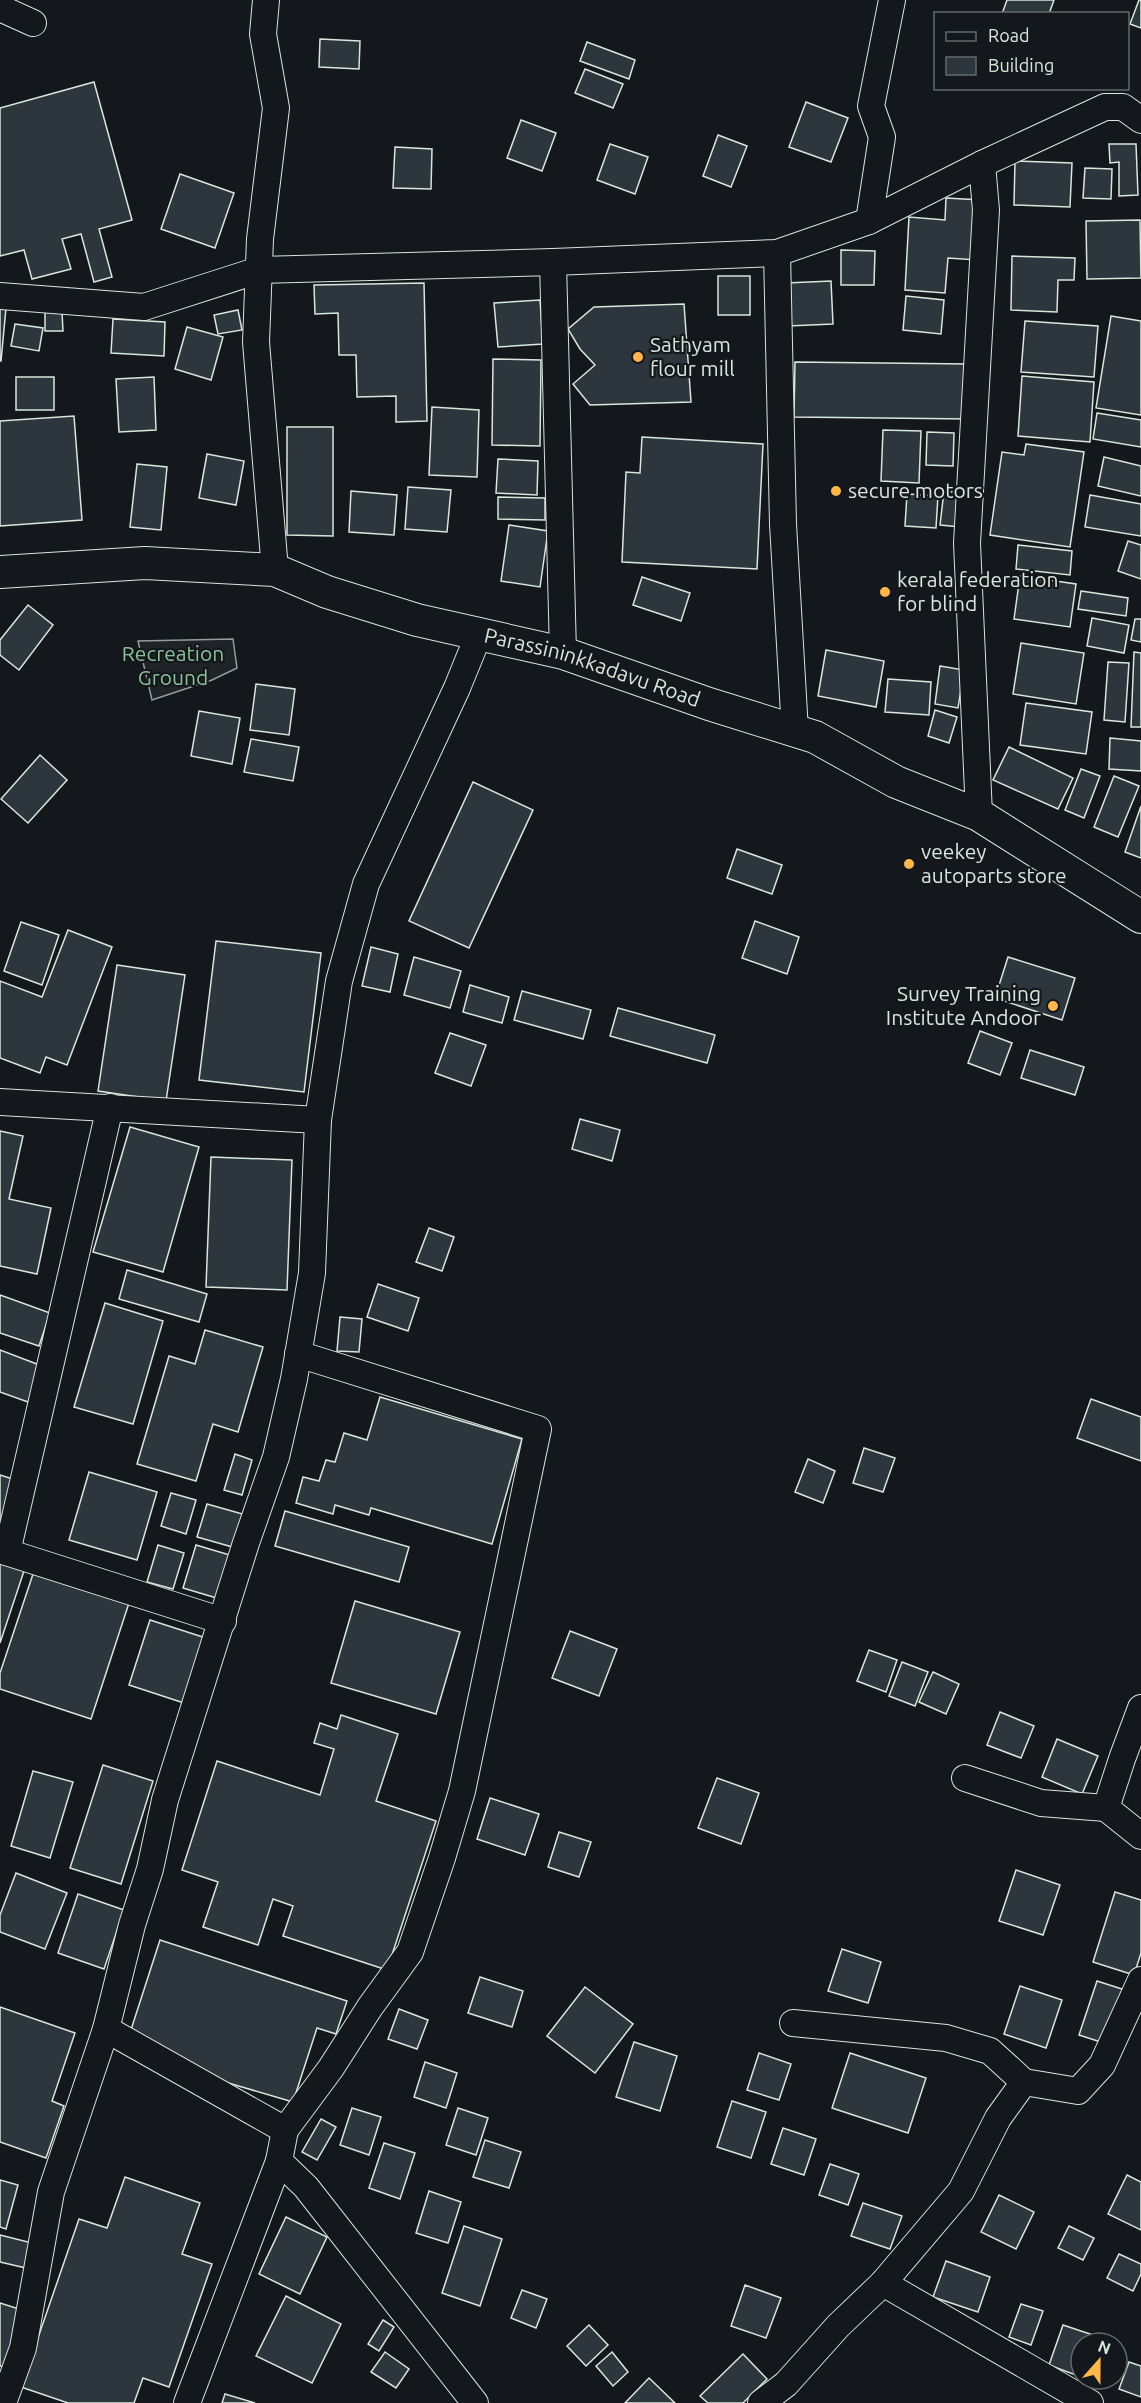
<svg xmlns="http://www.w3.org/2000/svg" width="1141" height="2403" viewBox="0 0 1141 2403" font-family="Ubuntu,sans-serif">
	<rect width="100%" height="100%" fill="#14181c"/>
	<polygon fill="#202428" stroke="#939e99" stroke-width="1.5" points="233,639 237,668 212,680 152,700 138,641"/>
	<g fill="#2c363c" stroke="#d8e6dc" stroke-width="1.5">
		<polygon points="1007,0 1054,0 1049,14 1002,14"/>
		<polygon points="1139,0 1141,0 1141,28 1130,24"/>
		<polygon points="320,39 360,41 359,69 319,67"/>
		<polygon points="587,42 635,60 629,79 580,61"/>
		<polygon points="585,69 623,84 613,108 575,93"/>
		<polygon points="94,82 132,220 99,229 112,277 94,282 81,234 62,239 71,269 32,279 24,250 0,256 0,108"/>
		<polygon points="806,102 848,118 831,162 789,147"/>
		<polygon points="521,120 556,133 542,171 507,158"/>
		<polygon points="718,135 747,146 731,187 703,176"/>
		<polygon points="610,144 648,157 635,194 597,180"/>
		<polygon points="1109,144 1136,144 1138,195 1119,196 1119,162 1110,163"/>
		<polygon points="395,147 432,149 431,189 393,188"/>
		<polygon points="1015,161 1072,163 1070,207 1014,205"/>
		<polygon points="1085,168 1112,169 1111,199 1083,198"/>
		<polygon points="180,174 234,193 215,248 161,229"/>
		<polygon points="946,198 981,200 977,260 948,258 945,293 905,290 909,217 945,220"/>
		<polygon points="1140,220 1141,278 1087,279 1086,221"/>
		<polygon points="841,250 875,251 874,285 841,285"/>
		<polygon points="1012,256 1075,258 1074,280 1058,280 1057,312 1011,310"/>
		<rect x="718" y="276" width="32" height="39"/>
		<polygon points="831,281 833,324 788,326 786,283"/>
		<polygon points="424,283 427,421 396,422 396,396 357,397 356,355 339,355 338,313 315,314 314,285"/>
		<polygon points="906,296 944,300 941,334 903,330"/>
		<polygon points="540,300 543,344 498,347 494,303"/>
		<polygon points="684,304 691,402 590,405 573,384 595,365 580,349 568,329 594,307"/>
		<polygon points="0,308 6,308 1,361 0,361"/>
		<polygon points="238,310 242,330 218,334 214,315"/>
		<polygon points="45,312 62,312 63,331 45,331"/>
		<polygon points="1111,316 1141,321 1141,415 1096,408"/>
		<polygon points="113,319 165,322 164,356 111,353"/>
		<polygon points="1025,321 1098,326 1094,377 1021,372"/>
		<polygon points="15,324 43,328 39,351 11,346"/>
		<polygon points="187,327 223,337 211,380 175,369"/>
		<polygon points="493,359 541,360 540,446 492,445"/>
		<polygon points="795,362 969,364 969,419 794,417"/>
		<polygon points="1022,376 1094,382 1090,442 1018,436"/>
		<rect x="16" y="377" width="38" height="33"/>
		<polygon points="154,377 156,430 119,432 116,379"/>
		<polygon points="432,407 479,410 477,477 429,475"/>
		<polygon points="1097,413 1141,420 1141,447 1093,439"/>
		<polygon points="74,416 82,520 0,526 0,421"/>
		<polygon points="287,427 333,427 333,536 287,535"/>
		<polygon points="883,430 921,431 919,483 881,481"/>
		<polygon points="927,432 954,433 953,466 926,465"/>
		<polygon points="642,437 763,444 757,569 622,562 626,472 640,473"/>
		<polygon points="1026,444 1084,452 1070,547 990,535 1002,452 1024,455"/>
		<polygon points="207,454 244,461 236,505 199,498"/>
		<polygon points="1104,457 1141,466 1141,496 1098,486"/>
		<polygon points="498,459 538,461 537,495 496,493"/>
		<polygon points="137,464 167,467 161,530 130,527"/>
		<polygon points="408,487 451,490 447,532 405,529"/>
		<polygon points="351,491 397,495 394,535 349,532"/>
		<polygon points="944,491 964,493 960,527 940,525"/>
		<polygon points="907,494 938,496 936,528 905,526"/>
		<polygon points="1090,495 1141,504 1141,536 1085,527"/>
		<polygon points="498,497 545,498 545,520 498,519"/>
		<polygon points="509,525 548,531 540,587 501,581"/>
		<polygon points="1128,541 1141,545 1141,579 1118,571"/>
		<polygon points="1018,545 1072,551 1070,575 1016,569"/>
		<polygon points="1020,576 1076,584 1070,627 1014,619"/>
		<polygon points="642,577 690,593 681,621 633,605"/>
		<polygon points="1081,591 1128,598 1126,616 1078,609"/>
		<polygon points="28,605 53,625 19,670 0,655 0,640"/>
		<polygon points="1092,618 1129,625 1124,653 1087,646"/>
		<polygon points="1135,619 1141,619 1141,642 1131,640"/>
		<polygon points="1021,643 1084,653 1076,704 1013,694"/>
		<polygon points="826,650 884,661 876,707 818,696"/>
		<polygon points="1134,652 1141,653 1141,727 1131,727"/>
		<polygon points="1108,662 1129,663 1125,722 1104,720"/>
		<polygon points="940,666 964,670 958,708 935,704"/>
		<polygon points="888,679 931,682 929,715 885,712"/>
		<polygon points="256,684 295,689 289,735 250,730"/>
		<polygon points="1026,703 1092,712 1086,754 1020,745"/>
		<polygon points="935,710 957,717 949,743 928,736"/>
		<polygon points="199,711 240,718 232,764 191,756"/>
		<polygon points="1110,738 1141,741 1141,771 1109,769"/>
		<polygon points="251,739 299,747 293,781 244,772"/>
		<polygon points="1009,747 1073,778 1058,809 993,780"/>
		<polygon points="40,755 67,780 28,823 1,799"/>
		<polygon points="1081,769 1100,776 1084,818 1065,810"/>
		<polygon points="1114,776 1139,786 1118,837 1094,827"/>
		<polygon points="473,782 533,810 469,948 409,921"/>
		<polygon points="1141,806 1141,858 1125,852"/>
		<polygon points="737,849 782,865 772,894 727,878"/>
		<polygon points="755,921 799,937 787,974 742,958"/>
		<polygon points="21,922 59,935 42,985 4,971"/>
		<polygon points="68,930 112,947 67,1065 46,1057 40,1073 0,1058 0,981 42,997"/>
		<polygon points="216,941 321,953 304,1092 199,1080"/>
		<polygon points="371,947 398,954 390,992 362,986"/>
		<polygon points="414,957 461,971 450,1008 404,995"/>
		<polygon points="1008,957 1075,978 1062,1020 995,998"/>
		<polygon points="117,965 185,975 166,1101 98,1091"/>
		<polygon points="470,985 509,997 502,1023 463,1012"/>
		<polygon points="522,991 591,1010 583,1039 514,1020"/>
		<polygon points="618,1008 715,1035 707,1063 610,1036"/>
		<polygon points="980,1031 1012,1043 1000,1075 968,1063"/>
		<polygon points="450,1033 486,1045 471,1086 435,1073"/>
		<polygon points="1030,1050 1084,1067 1075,1095 1021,1078"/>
		<polygon points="580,1119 620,1130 612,1161 572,1149"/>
		<polygon points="130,1127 199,1147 163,1272 93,1252"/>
		<polygon points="0,1131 23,1136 9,1199 51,1208 37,1274 0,1266"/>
		<polygon points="211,1157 292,1160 287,1290 206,1287"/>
		<polygon points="429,1228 454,1237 442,1271 416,1262"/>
		<polygon points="127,1270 207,1294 199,1322 119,1299"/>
		<polygon points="378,1284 419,1298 408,1331 367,1317"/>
		<polygon points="0,1295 50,1313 39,1346 0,1333"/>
		<polygon points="105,1303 163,1321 133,1424 74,1407"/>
		<polygon points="340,1317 362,1319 359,1352 337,1351"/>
		<polygon points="205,1330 263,1347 238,1432 213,1424 196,1481 137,1464 169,1356 195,1364"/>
		<polygon points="0,1350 42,1366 28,1402 0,1392"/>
		<polygon points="380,1397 522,1439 492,1544 371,1508 369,1515 335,1505 333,1514 296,1503 303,1477 319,1481 326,1460 335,1462 344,1433 367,1440"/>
		<polygon points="1091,1399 1141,1417 1141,1461 1077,1438"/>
		<polygon points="864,1448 895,1458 883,1492 853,1483"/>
		<polygon points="235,1454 252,1460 242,1495 224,1490"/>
		<polygon points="808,1459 835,1471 823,1503 795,1492"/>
		<polygon points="89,1472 157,1492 137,1560 69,1540"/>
		<polygon points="0,1475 16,1480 0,1529"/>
		<polygon points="171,1493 196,1500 186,1534 161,1526"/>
		<polygon points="207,1504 246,1515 236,1548 197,1537"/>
		<polygon points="285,1511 409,1547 399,1582 275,1546"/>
		<polygon points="158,1545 184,1553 173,1589 147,1582"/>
		<polygon points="196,1545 233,1556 220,1599 183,1588"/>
		<polygon points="0,1560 25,1568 0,1643"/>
		<polygon points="34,1571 129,1603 91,1719 0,1689 0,1673"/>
		<polygon points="355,1601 460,1632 436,1714 331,1683"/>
		<polygon points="150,1620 209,1639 187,1704 129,1685"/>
		<polygon points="570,1631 617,1649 599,1696 552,1678"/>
		<polygon points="869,1650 897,1660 886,1692 857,1681"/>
		<polygon points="902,1662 928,1672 915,1706 889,1696"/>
		<polygon points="933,1672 959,1684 946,1714 919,1702"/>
		<polygon points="1000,1712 1034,1726 1021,1758 987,1745"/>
		<polygon points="341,1715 398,1734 376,1801 436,1821 387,1970 283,1936 293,1906 273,1899 258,1945 203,1927 218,1882 182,1870 217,1761 320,1795 334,1749 314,1743 320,1723 337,1729"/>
		<polygon points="1057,1739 1098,1756 1082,1794 1042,1777"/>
		<polygon points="103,1765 153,1781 121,1884 70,1868"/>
		<polygon points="33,1771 73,1782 50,1858 11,1846"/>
		<polygon points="717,1778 759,1793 741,1844 698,1828"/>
		<polygon points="490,1798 539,1814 525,1855 477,1839"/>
		<polygon points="559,1832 591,1842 579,1877 548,1867"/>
		<polygon points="1016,1870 1060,1885 1043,1935 999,1921"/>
		<polygon points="16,1873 67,1893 45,1949 0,1932 0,1915"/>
		<polygon points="1115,1892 1141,1900 1141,1953 1134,1975 1093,1962"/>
		<polygon points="78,1894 124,1910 104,1969 58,1953"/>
		<polygon points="160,1940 347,2001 336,2034 317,2028 293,2102 225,2082 129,2036"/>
		<polygon points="842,1949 881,1962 868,2003 828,1991"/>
		<polygon points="480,1977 523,1991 512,2027 468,2013"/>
		<polygon points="1097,1981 1125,1990 1107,2044 1079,2035"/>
		<polygon points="1020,1986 1062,2000 1046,2048 1004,2034"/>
		<polygon points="585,1987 633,2024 595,2073 547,2036"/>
		<polygon points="0,2007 75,2033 52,2101 64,2106 46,2158 0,2142"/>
		<polygon points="399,2009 428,2020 417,2049 388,2039"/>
		<polygon points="634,2042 677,2056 660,2111 616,2097"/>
		<polygon points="759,2053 791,2064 779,2100 747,2090"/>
		<polygon points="850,2053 926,2078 908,2133 832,2108"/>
		<polygon points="425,2062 457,2073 446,2108 414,2097"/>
		<polygon points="732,2101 766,2112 751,2158 717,2147"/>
		<polygon points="352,2108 381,2117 369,2155 340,2145"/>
		<polygon points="458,2108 488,2118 476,2155 446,2145"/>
		<polygon points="321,2119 336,2127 317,2160 302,2152"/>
		<polygon points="783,2128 816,2139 804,2175 771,2164"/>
		<polygon points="485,2140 521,2152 509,2188 473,2177"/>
		<polygon points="384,2143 415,2153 400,2199 369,2188"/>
		<polygon points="830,2164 859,2174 848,2205 819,2195"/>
		<polygon points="1127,2175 1141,2182 1141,2230 1108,2214"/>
		<polygon points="125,2177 200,2203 182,2254 212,2264 169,2387 143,2378 134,2403 68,2403 21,2387 79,2219 107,2228"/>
		<polygon points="0,2180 18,2185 6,2229 0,2227"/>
		<polygon points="429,2191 461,2202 448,2243 416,2233"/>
		<polygon points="999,2195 1034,2212 1016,2249 981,2232"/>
		<polygon points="863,2203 902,2216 890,2249 851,2236"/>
		<polygon points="286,2217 327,2237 300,2294 259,2274"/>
		<polygon points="464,2226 502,2239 480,2306 442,2293"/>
		<polygon points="1069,2226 1094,2238 1083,2260 1058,2248"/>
		<polygon points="0,2235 32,2243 26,2268 0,2262"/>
		<polygon points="1119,2254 1141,2264 1141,2274 1133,2291 1107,2278"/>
		<polygon points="946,2261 990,2277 978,2312 933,2297"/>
		<polygon points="745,2285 781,2298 766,2338 731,2326"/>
		<polygon points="522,2290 547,2299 536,2328 511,2318"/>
		<polygon points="286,2296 341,2324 312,2383 256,2356"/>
		<polygon points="0,2303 22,2310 5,2368 0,2366"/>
		<polygon points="1021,2304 1043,2311 1031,2345 1009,2337"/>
		<polygon points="383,2320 394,2327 379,2351 368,2344"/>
		<polygon points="589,2325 608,2345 586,2366 567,2346"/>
		<polygon points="1063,2325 1099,2337 1097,2343 1081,2343 1081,2377 1049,2365"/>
		<polygon points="385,2352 409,2369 396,2388 371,2372"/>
		<polygon points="612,2352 628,2372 613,2386 596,2366"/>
		<polygon points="743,2354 767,2379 743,2403 708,2403 700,2396"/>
		<polygon points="1129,2362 1141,2366 1141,2397 1119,2389"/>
		<polygon points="649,2378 675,2403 625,2403"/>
		<polygon points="225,2394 255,2403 222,2403"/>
	</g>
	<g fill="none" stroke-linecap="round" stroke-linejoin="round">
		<defs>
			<g id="minor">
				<polyline points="266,0 263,34 276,108 260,239 256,342 275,570"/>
				<polyline points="0,8 33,23"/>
				<polyline points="869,221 882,137 871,106 892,0"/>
				<polyline points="777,253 783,524 795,731"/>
				<polyline points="553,262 777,253 869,221 982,164 1105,107 1123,107 1141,120"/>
				<polyline points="0,296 144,307 259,270 553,262 563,653"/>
				<polyline points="979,815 967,543 986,210 982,164"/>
				<polyline points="0,1102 318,1120"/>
				<polyline points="298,1354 538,1429 462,1791 442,1858 410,1952 370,2007 331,2068 285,2130 279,2161 306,2187 475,2403"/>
				<polyline points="0,1550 223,1621"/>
				<polyline points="7,1552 110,1107"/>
				<polyline points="1141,1708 1122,1759 1106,1808 1141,1836"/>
				<polyline points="965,1778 1041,1803 1106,1808"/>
				<polyline points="793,2023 946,2038 990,2051 1024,2082"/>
				<polyline points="106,2029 285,2130"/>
				<polyline points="883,2283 1090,2403"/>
				<polyline points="3,2403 23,2348 51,2192 106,2029 132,1925 150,1869 165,1800 246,1543 276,1457 294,1379 312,1273 318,1120 339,981 366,884 457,688 479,634"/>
				<polyline points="187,2403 279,2161"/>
				<polyline points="761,2403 786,2384 838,2326 883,2283 961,2191 998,2118 1024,2082 1078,2091 1102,2065 1141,1980"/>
			</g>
			<g id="major">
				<path id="s1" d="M0 572 145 563 275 570 327 592 417 620 563 653 709 704 815 737 896 782 979 815 1141 917"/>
			</g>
		</defs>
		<use href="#minor" stroke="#d8e6dc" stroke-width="28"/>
		<use href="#major" stroke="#d8e6dc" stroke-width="34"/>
		<use href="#minor" stroke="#14181c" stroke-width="26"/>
		<use href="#major" stroke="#14181c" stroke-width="32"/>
	</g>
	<g fill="#ffb74d" stroke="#14181c" stroke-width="2">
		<circle cx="638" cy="357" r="6"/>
		<circle cx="836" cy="491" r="6"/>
		<circle cx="885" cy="592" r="6"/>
		<circle cx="909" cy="864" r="6"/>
		<circle cx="1053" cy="1006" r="6"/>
	</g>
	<g text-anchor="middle" stroke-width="4.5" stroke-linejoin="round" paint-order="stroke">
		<g font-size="21" fill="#d8e6dc" stroke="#14181c" text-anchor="start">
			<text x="650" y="352">Sathyam<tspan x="650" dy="24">flour mill</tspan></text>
			<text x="848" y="498">secure motors</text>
			<text x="897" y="587">kerala federation<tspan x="897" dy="24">for blind</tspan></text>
			<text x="921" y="859">veekey<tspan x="921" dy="24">autoparts store</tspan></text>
			<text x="1041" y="1001" text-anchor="end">Survey Training<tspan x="1041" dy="24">Institute Andoor</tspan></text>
		</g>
		<g font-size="21" fill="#8ac095" stroke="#14181c">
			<text x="173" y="661">Recreation<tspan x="173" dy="24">Ground</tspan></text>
		</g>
		<g font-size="21" fill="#d8e6dc" stroke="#14181c">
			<text dy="7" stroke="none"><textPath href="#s1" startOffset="608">Parassininkkadavu Road</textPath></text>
		</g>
	</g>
	<rect x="934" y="12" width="195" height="78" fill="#14181c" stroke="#626a69" stroke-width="1.5"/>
	<rect x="946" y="32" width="30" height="9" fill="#14181c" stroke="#626a69" stroke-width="1.5"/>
	<text x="988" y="42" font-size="18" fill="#d8e6dc">Road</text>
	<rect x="946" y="57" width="30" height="18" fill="#2c363c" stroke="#626a69" stroke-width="1.5"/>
	<text x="988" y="72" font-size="18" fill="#d8e6dc">Building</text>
	<g transform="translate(1099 2361) rotate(21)"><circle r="28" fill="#14181c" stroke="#626a69" stroke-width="1.5"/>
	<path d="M0-4.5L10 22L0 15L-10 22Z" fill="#ffb74d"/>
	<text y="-9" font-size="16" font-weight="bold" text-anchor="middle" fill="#d8e6dc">N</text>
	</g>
</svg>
